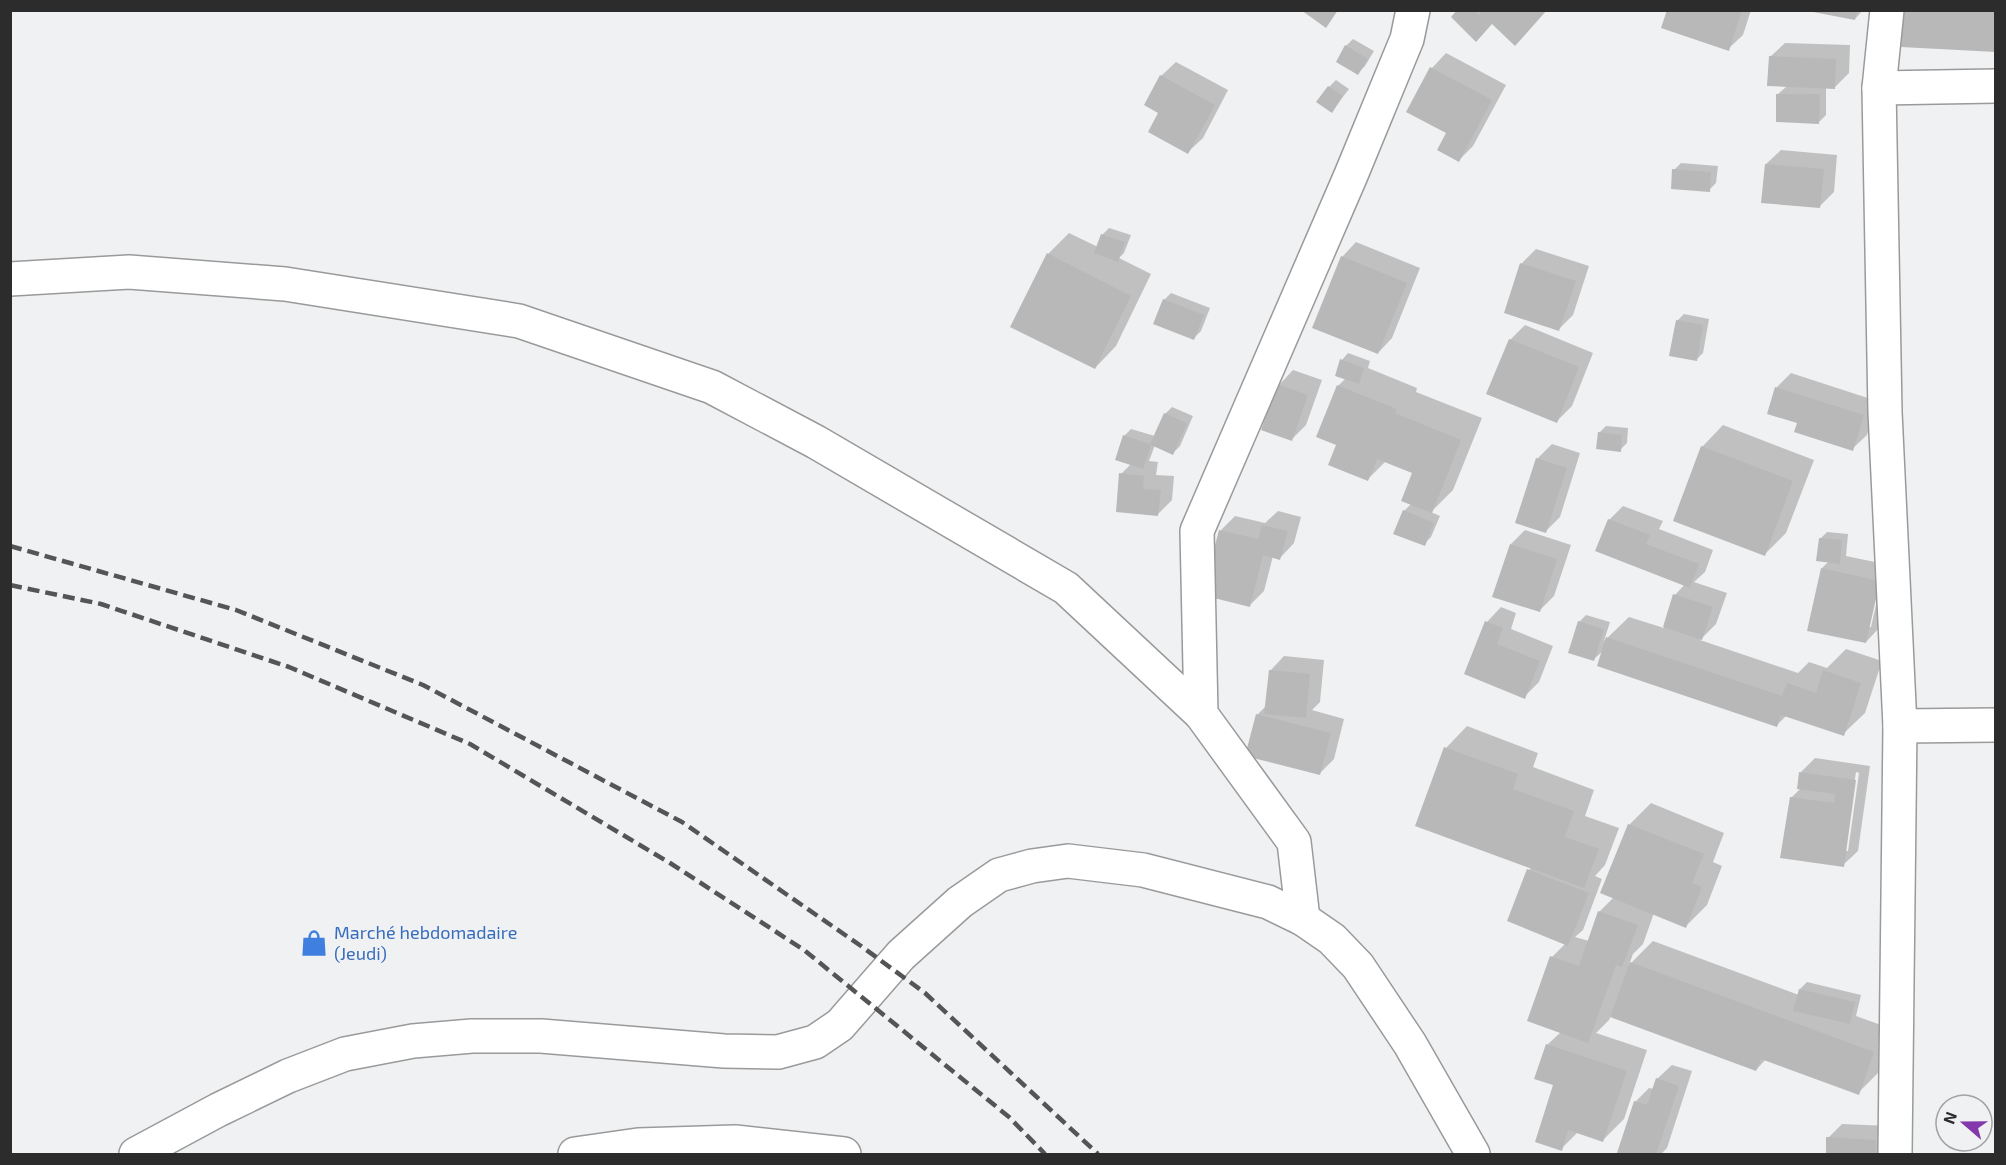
<svg xmlns="http://www.w3.org/2000/svg" width="2006" height="1165" viewBox="0 0 2006 1165" font-family="'Exo 2',sans-serif">
	<rect width="100%" height="100%" fill="#f0f1f2"/>
	<g fill="#0003" fill-rule="evenodd">
		<polygon points="1459,10 1546,10 1493,23"/>
		<polygon points="1669,10 1751,10 1743,35 1728,49"/>
		<polygon points="1805,10 1863,10 1855,19"/>
		<polygon points="1353,39 1374,51 1365,66 1358,73 1346,46"/>
		<polygon points="1785,43 1850,45 1849,73 1835,87 1826,87 1826,115 1819,122 1778,94 1787,86 1770,57"/>
		<polygon points="1446,53 1506,85 1473,146 1459,160 1448,133 1408,111 1432,68"/>
		<polygon points="1176,62 1228,90 1203,138 1188,152 1160,112 1161,76"/>
		<polygon points="1336,80 1349,89 1332,111 1329,87"/>
		<polygon points="1781,150 1837,155 1834,192 1819,207 1766,164"/>
		<polygon points="1681,163 1718,166 1716,183 1709,190 1674,170"/>
		<polygon points="1109,228 1131,235 1124,253 1119,258 1151,274 1116,346 1095,368 1048,254 1069,233 1098,247 1102,235"/>
		<polygon points="1356,242 1420,268 1392,338 1378,353 1342,257"/>
		<polygon points="1536,249 1589,266 1573,315 1559,329 1506,312 1522,263"/>
		<polygon points="1171,293 1210,308 1201,331 1194,338 1164,300"/>
		<polygon points="1684,314 1709,319 1703,353 1696,360 1677,321"/>
		<polygon points="1525,325 1593,353 1572,406 1557,421 1510,340"/>
		<polygon points="1348,353 1370,361 1368,368 1417,388 1416,392 1482,418 1453,490 1431,512 1440,516 1431,537 1424,544 1404,511 1411,504 1414,472 1386,461 1368,479 1338,444 1338,386 1346,378 1342,360"/>
		<polygon points="1293,370 1322,380 1306,425 1292,439 1279,385"/>
		<polygon points="1791,373 1877,401 1867,435 1852,449 1799,422 1776,388"/>
		<polygon points="1172,407 1193,416 1180,446 1173,453 1155,445 1149,461 1158,462 1156,475 1174,476 1172,500 1158,514 1121,474 1131,464 1124,436 1131,429 1155,436 1165,414"/>
		<polygon points="1723,425 1814,460 1786,533 1764,555 1702,447"/>
		<polygon points="1606,426 1628,428 1627,443 1620,450 1599,433"/>
		<polygon points="1552,444 1580,453 1560,517 1546,531 1537,459"/>
		<polygon points="1623,506 1663,521 1659,529 1713,550 1705,572 1694,582 1727,593 1716,624 1700,640 1798,673 1809,662 1827,668 1846,649 1882,661 1865,713 1843,734 1786,716 1777,725 1604,650 1594,659 1579,622 1586,615 1610,622 1604,641 1629,617 1664,628 1675,595 1685,584 1609,520"/>
		<polygon points="1278,511 1301,517 1294,543 1280,558 1273,556 1264,591 1250,605 1221,530 1235,516 1265,523"/>
		<polygon points="1525,530 1571,545 1554,596 1540,610 1511,544"/>
		<path d="M1827 532 1848 534 1846 556 1894 566 1880 627 1866 642 1822 568 1829 561 1820 539ZM1880 573 1883 574 1871 627H1868Z"/>
		<polygon points="1501,607 1516,613 1511,629 1553,646 1539,682 1524,697 1466,673 1487,622"/>
		<polygon points="1284,656 1324,660 1320,702 1312,710 1344,719 1334,759 1320,773 1257,715 1267,705 1270,671"/>
		<polygon points="1467,726 1538,753 1533,767 1594,790 1585,816 1619,828 1605,865 1595,876 1602,879 1583,930 1575,937 1589,941 1599,912 1614,897 1629,825 1651,803 1724,833 1713,862 1722,866 1707,905 1686,926 1654,913 1643,944 1633,954 1629,965 1653,941 1799,995 1800,989 1807,982 1861,995 1856,1016 1895,1030 1880,1071 1858,1093 1766,1059 1756,1070 1611,1016 1609,1020 1596,1033 1647,1050 1624,1119 1603,1140 1578,1132 1561,1149 1555,1084 1547,1045 1561,1032 1552,957 1566,943 1529,870 1532,867 1446,748"/>
		<path d="M1815 758 1870 766 1858 851 1843 865 1791 798 1801 788V772ZM1856 772 1859 773 1848 851H1844Z"/>
		<polygon points="1672,1065 1692,1071 1667,1148 1662,1153 1666,1154 1627,1154 1619,1152 1635,1102 1649,1088 1654,1089 1657,1079"/>
		<polygon points="1842,1124 1890,1126 1889,1154 1827,1154 1828,1138"/>
	</g>
	<g fill="#b8b8b9">
		<polygon points="1301,10 1338,10 1326,28"/>
		<polygon points="1457,10 1474,10 1479,15 1483,10 1547,10 1515,46 1492,24 1476,42 1451,17"/>
		<polygon points="1667,10 1742,10 1729,51 1661,28"/>
		<polygon points="1803,10 1857,10 1855,20"/>
		<polygon points="1903,10 1996,10 1996,52 1901,47"/>
		<polygon points="1345,45 1368,59 1358,75 1336,62"/>
		<polygon points="1769,56 1836,59 1835,89 1767,86"/>
		<polygon points="1430,67 1492,100 1459,162 1437,150 1446,133 1406,112"/>
		<polygon points="1160,75 1215,105 1188,154 1148,132 1158,113 1144,105"/>
		<polygon points="1328,86 1343,96 1332,113 1316,102"/>
		<polygon points="1776,94 1820,94 1819,124 1776,122"/>
		<polygon points="1765,164 1824,169 1820,208 1761,203"/>
		<polygon points="1672,169 1711,172 1710,192 1671,189"/>
		<polygon points="1101,234 1125,242 1118,262 1094,253"/>
		<polygon points="1047,253 1131,296 1095,369 1010,327"/>
		<polygon points="1341,256 1407,283 1378,354 1312,328"/>
		<polygon points="1520,263 1576,281 1559,331 1504,313"/>
		<polygon points="1163,299 1204,315 1194,340 1153,324"/>
		<polygon points="1676,320 1703,325 1697,361 1669,356"/>
		<polygon points="1509,339 1579,367 1557,423 1486,394"/>
		<polygon points="1340,359 1364,368 1359,384 1335,376"/>
		<polygon points="1277,384 1308,395 1292,441 1261,430"/>
		<polygon points="1337,385 1397,409 1395,413 1461,440 1432,513 1401,501 1412,473 1377,459 1368,481 1328,465 1336,445 1316,437"/>
		<polygon points="1775,387 1864,415 1853,451 1794,432 1797,423 1767,414"/>
		<polygon points="1164,413 1187,423 1173,455 1151,445 1143,469 1115,460 1123,435 1150,444"/>
		<polygon points="1598,432 1622,435 1621,452 1596,449"/>
		<polygon points="1701,446 1793,481 1765,556 1673,521"/>
		<polygon points="1536,458 1567,468 1546,533 1515,523"/>
		<polygon points="1119,473 1144,476 1143,489 1161,490 1158,516 1116,512"/>
		<polygon points="1403,510 1434,523 1425,546 1393,534"/>
		<polygon points="1608,519 1650,535 1646,544 1699,564 1690,588 1595,551"/>
		<polygon points="1262,525 1288,531 1280,560 1263,555 1250,607 1202,595 1219,530 1258,539"/>
		<polygon points="1819,538 1842,540 1840,564 1816,561"/>
		<polygon points="1510,544 1557,559 1540,612 1492,597"/>
		<polygon points="1821,568 1880,581 1866,643 1807,631"/>
		<polygon points="1673,594 1713,607 1702,640 1663,627"/>
		<polygon points="1485,621 1503,628 1497,644 1540,661 1525,699 1464,674"/>
		<polygon points="1578,621 1604,629 1594,661 1568,653"/>
		<polygon points="1606,637 1782,696 1787,683 1816,693 1823,670 1861,683 1844,736 1781,715 1777,727 1597,666"/>
		<polygon points="1269,670 1310,674 1306,718 1264,714"/>
		<polygon points="1256,714 1331,733 1320,775 1245,756"/>
		<polygon points="1444,747 1518,774 1513,789 1574,811 1565,837 1599,849 1584,888 1415,826"/>
		<polygon points="1799,772 1856,780 1844,867 1780,858 1790,797 1834,803 1835,794 1797,789"/>
		<polygon points="1628,824 1704,854 1692,883 1702,887 1686,928 1600,893"/>
		<polygon points="1527,869 1589,893 1568,946 1507,921"/>
		<polygon points="1598,911 1638,925 1622,967 1616,965 1588,1043 1527,1021 1550,956 1579,966"/>
		<polygon points="1630,962 1874,1052 1859,1095 1761,1059 1756,1071 1610,1017"/>
		<polygon points="1799,989 1855,1002 1850,1024 1793,1011"/>
		<polygon points="1546,1044 1627,1071 1603,1142 1568,1130 1562,1151 1535,1142 1553,1085 1534,1079"/>
		<polygon points="1656,1078 1679,1086 1656,1154 1617,1153 1634,1101 1647,1105"/>
		<polygon points="1826,1137 1876,1140 1876,1154 1826,1154"/>
	</g>
	<g fill="none" stroke-linecap="round" stroke-linejoin="round">
		<defs>
			<g id="street">
				<polyline points="1879,88 1996,86"/>
				<polyline points="10,279 129,272 285,284 519,321 712,387 816,442 1066,588 1201,714"/>
				<polyline points="1900,726 1996,725"/>
				<polyline points="1303,919 1294,842 1201,714 1197,531 1351,175 1407,39 1413,10"/>
				<polyline points="136,1154 218,1110 288,1076 345,1054 413,1041 472,1036 541,1036 724,1051 778,1052 815,1042 840,1025 901,955 960,902 999,875 1032,866 1068,861 1143,870 1268,902 1303,919 1332,939 1358,966 1410,1044 1473,1154"/>
				<polyline points="575,1154 638,1145 735,1142 844,1154"/>
			</g>
			<polyline id="secondary" points="1887,10 1879,88 1885,412 1900,726 1895,1154"/>
		</defs>
		<use href="#street" stroke="#9a9a9b" stroke-width="36"/>
		<use href="#secondary" stroke="#9a9a9b" stroke-width="36"/>
		<use href="#street" stroke="#fff" stroke-width="33"/>
		<use href="#secondary" stroke="#fff" stroke-width="33"/>
		<g stroke="#555556" stroke-width="4.5" stroke-dasharray="12 6" stroke-linecap="butt">
			<polyline points="10,546 236,610 423,685 682,822 861,946 925,993 1098,1154"/>
			<polyline points="10,585 101,604 289,667 470,744 670,863 804,950 1009,1117 1045,1154"/>
		</g>
	</g>
	<defs>
		<symbol id="shop-bare" viewBox="-9 -9 18 18"><path d="M-5-2.5h2.3a2.7 3.5 0 0 1 5.4 0H5L5.5 6h-11ZM-1.5-2.5h3a1.5 2.3 0 0 0-3 0Z" fill="#3f7fe0" stroke="#f0f1f2" stroke-width="2.5" paint-order="stroke"/></symbol>
	</defs>
	<g fill-rule="evenodd">
		<use href="#shop-bare" x="295" y="924" width="38" height="38"/>
	</g>
	<g text-anchor="middle" stroke-width="5" stroke-linejoin="round" paint-order="stroke">
		<g font-size="18" fill="#366cbe" stroke="#f0f1f2" text-anchor="start">
			<text x="334" y="939">Marché hebdomadaire<tspan x="334" dy="21">(Jeudi)</tspan></text>
		</g>
	</g>
	<rect width="2006" height="1165" fill="none" stroke="#2c2c2d" stroke-width="24"/>
	<g transform="translate(1964 1123) rotate(290)"><circle r="28" fill="#f0f1f2" stroke="#a2a2a3" stroke-width="1.5"/>
	<path d="M0-4.5L10 22L0 15L-10 22Z" fill="#8339ab"/>
	<text y="-9" font-size="16" font-weight="bold" text-anchor="middle" fill="#2c2c2d">N</text>
	</g>
</svg>
